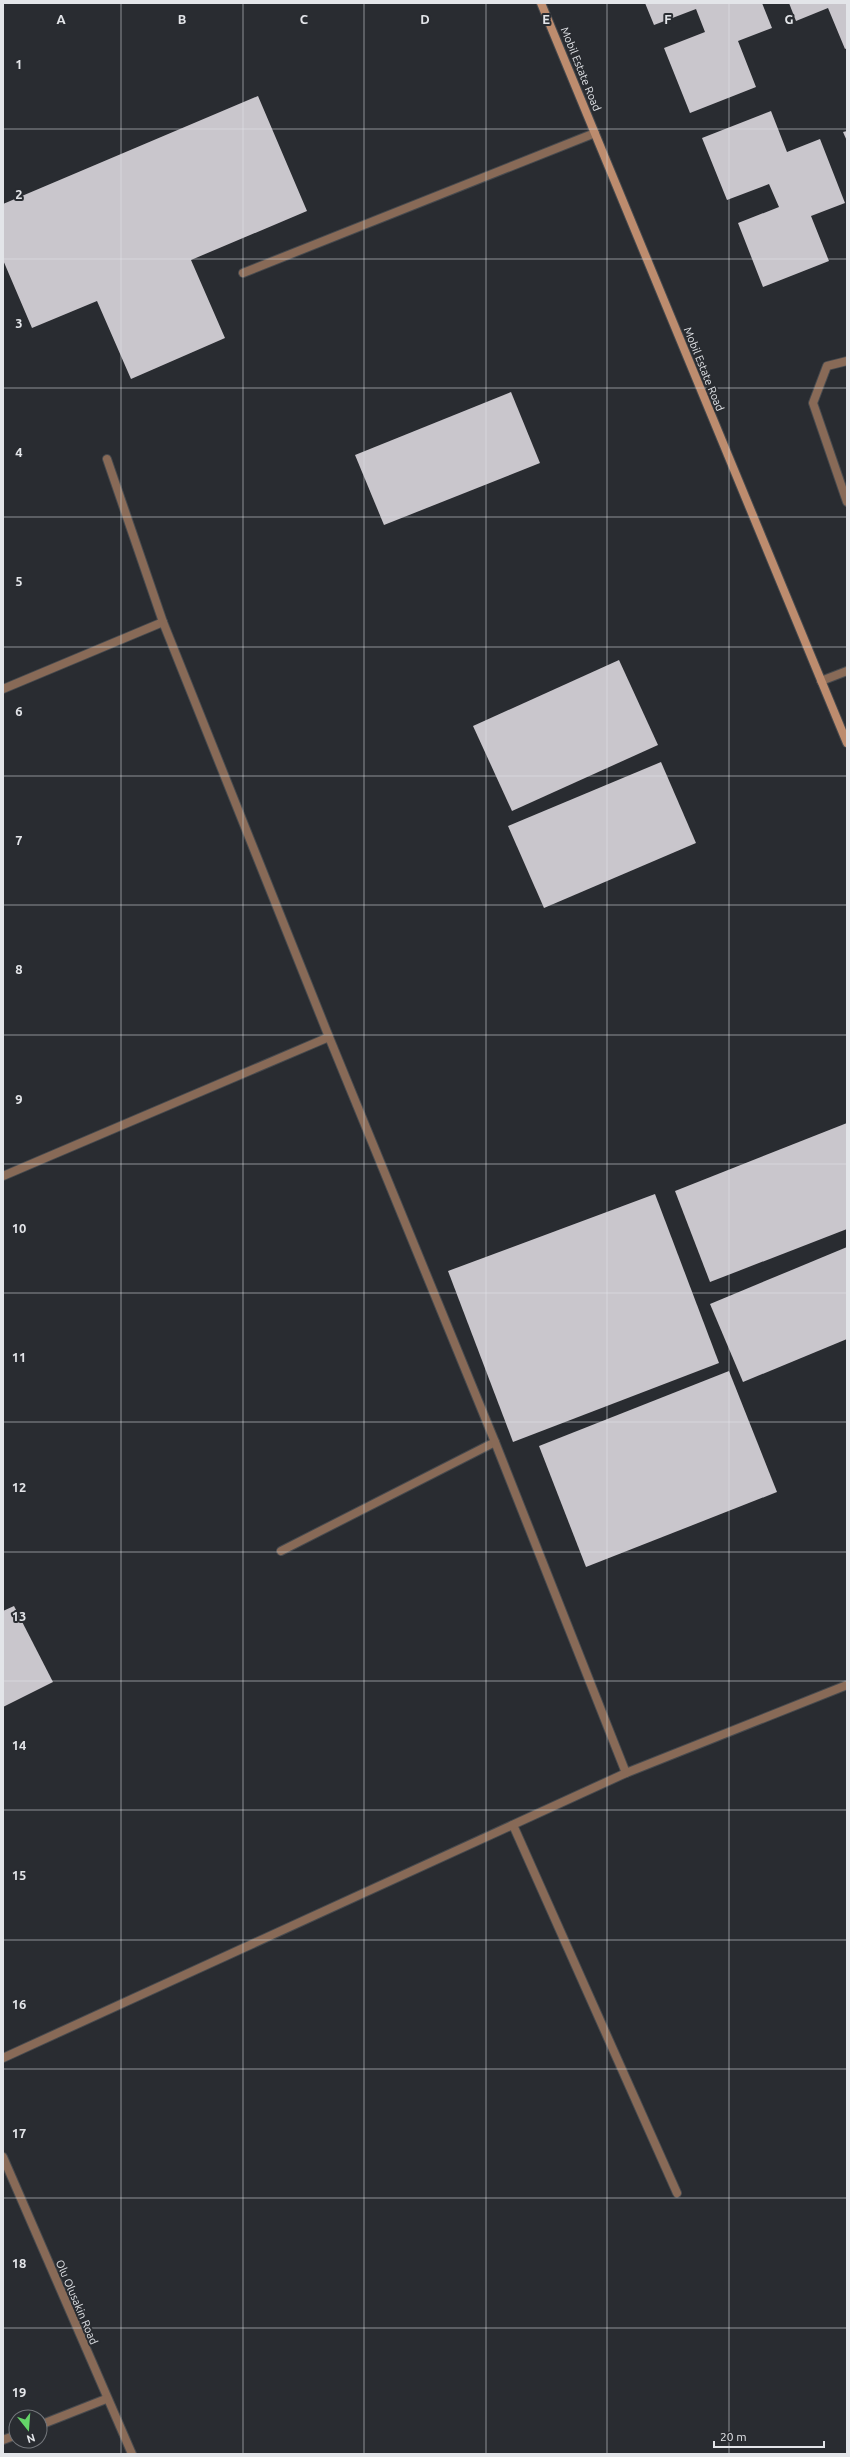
<svg xmlns="http://www.w3.org/2000/svg" width="850" height="2457" viewBox="0 0 850 2457" font-family="Ubuntu,sans-serif">
	<rect width="100%" height="100%" fill="#292c31"/>
	<g fill="#c9c6cc">
		<polygon points="645,3 762,3 772,28 738,41 756,87 690,113 664,48 705,32 696,9 654,25"/>
		<polygon points="789,3 847,3 847,48 845,49 828,8 796,21"/>
		<polygon points="258,96 307,211 191,260 225,338 131,379 97,301 32,328 3,260 3,204"/>
		<polygon points="771,111 787,152 820,139 845,203 811,216 829,261 763,287 738,223 779,207 769,184 727,200 702,138"/>
		<polygon points="847,131 847,141 843,132"/>
		<polygon points="511,392 540,463 384,525 355,455"/>
		<polygon points="619,660 658,745 512,811 473,726"/>
		<polygon points="661,762 696,843 544,908 508,826"/>
		<polygon points="847,1123 847,1229 710,1282 675,1191"/>
		<polygon points="655,1194 719,1363 513,1442 448,1271"/>
		<polygon points="847,1247 847,1339 743,1382 710,1304"/>
		<polygon points="729,1371 777,1492 586,1567 539,1446"/>
		<polygon points="14,1606 53,1682 3,1707 3,1611"/>
	</g>
	<g fill="none" stroke-linecap="round" stroke-linejoin="round">
		<defs>
			<g id="lane">
				<polyline points="243,273 595,133"/>
				<polyline points="847,361 827,366 813,403 847,502"/>
				<polyline points="3,689 163,622"/>
				<polyline points="281,1551 495,1442"/>
				<polyline points="513,1825 677,2193"/>
			</g>
			<g id="street">
				<polyline points="107,459 163,622 329,1037 495,1442 626,1773"/>
				<polyline points="821,681 847,671"/>
				<polyline points="3,1176 329,1037"/>
				<polyline points="3,2058 626,1773 847,1685"/>
				<polyline points="3,2157 132,2454"/>
				<polyline points="40,2425 106,2399"/>
				<polyline points="3,2440 16,2435"/>
			</g>
			<polyline id="secondary" points="541,3 847,743"/>
		</defs>
		<use href="#lane" stroke="#474a4e" stroke-width="10"/>
		<use href="#street" stroke="#474a4e" stroke-width="10"/>
		<use href="#secondary" stroke="#474a4e" stroke-width="10"/>
		<use href="#lane" stroke="#886a57" stroke-width="8"/>
		<use href="#street" stroke="#886a57" stroke-width="8"/>
		<use href="#secondary" stroke="#bd8c6e" stroke-width="8"/>
	</g>
	<path fill="none" stroke="#e3e5e9" stroke-width="1" stroke-opacity="0.55" d="M121 3V2454M243 3V2454M364 3V2454M486 3V2454M607 3V2454M729 3V2454M3 129H847M3 259H847M3 388H847M3 517H847M3 647H847M3 776H847M3 905H847M3 1035H847M3 1164H847M3 1293H847M3 1422H847M3 1552H847M3 1681H847M3 1810H847M3 1940H847M3 2069H847M3 2198H847M3 2328H847"/>
	<g text-anchor="middle" stroke-width="4" stroke-linejoin="round" paint-order="stroke">
		<g font-size="11" fill="#e3e5e9" stroke="#292c31">
			<text transform="translate(581 69) rotate(68)" y="4">Mobil Estate Road</text>
			<text transform="translate(704 369) rotate(68)" y="4">Mobil Estate Road</text>
			<text transform="translate(77 2302) rotate(67)" y="4">Olu Olusakin Road</text>
		</g>
	</g>
	<g font-size="13" text-anchor="middle" font-weight="bold" fill="#e3e5e9" stroke="#292c31" stroke-width="4" stroke-linejoin="round" paint-order="stroke">
		<text x="61" y="24">A</text>
		<text x="182" y="24">B</text>
		<text x="304" y="24">C</text>
		<text x="425" y="24">D</text>
		<text x="546" y="24">E</text>
		<text x="668" y="24">F</text>
		<text x="789" y="24">G</text>
		<text x="19" y="69">1</text>
		<text x="19" y="199">2</text>
		<text x="19" y="328">3</text>
		<text x="19" y="457">4</text>
		<text x="19" y="586">5</text>
		<text x="19" y="716">6</text>
		<text x="19" y="845">7</text>
		<text x="19" y="974">8</text>
		<text x="19" y="1104">9</text>
		<text x="19" y="1233">10</text>
		<text x="19" y="1362">11</text>
		<text x="19" y="1492">12</text>
		<text x="19" y="1621">13</text>
		<text x="19" y="1750">14</text>
		<text x="19" y="1880">15</text>
		<text x="19" y="2009">16</text>
		<text x="19" y="2138">17</text>
		<text x="19" y="2268">18</text>
		<text x="19" y="2397">19</text>
	</g>
	<rect width="850" height="2457" fill="none" stroke="#e3e5e9" stroke-width="8"/>
	<g transform="translate(28 2429) rotate(163)"><circle r="19" fill="#292c31" stroke="#73767b"/>
	<path d="M0-3L7 15L0 10L-7 15Z" fill="#64d468"/>
	<text y="-6" font-size="11" font-weight="bold" text-anchor="middle" fill="#e3e5e9">N</text>
	</g>
	<path d="M714 2441v6h110v-6" fill="none" stroke="#e3e5e9" stroke-width="2"/>
	<text x="720" y="2441" font-size="12" fill="#e3e5e9" stroke="#292c31" stroke-width="3" paint-order="stroke">20 m</text>
</svg>
